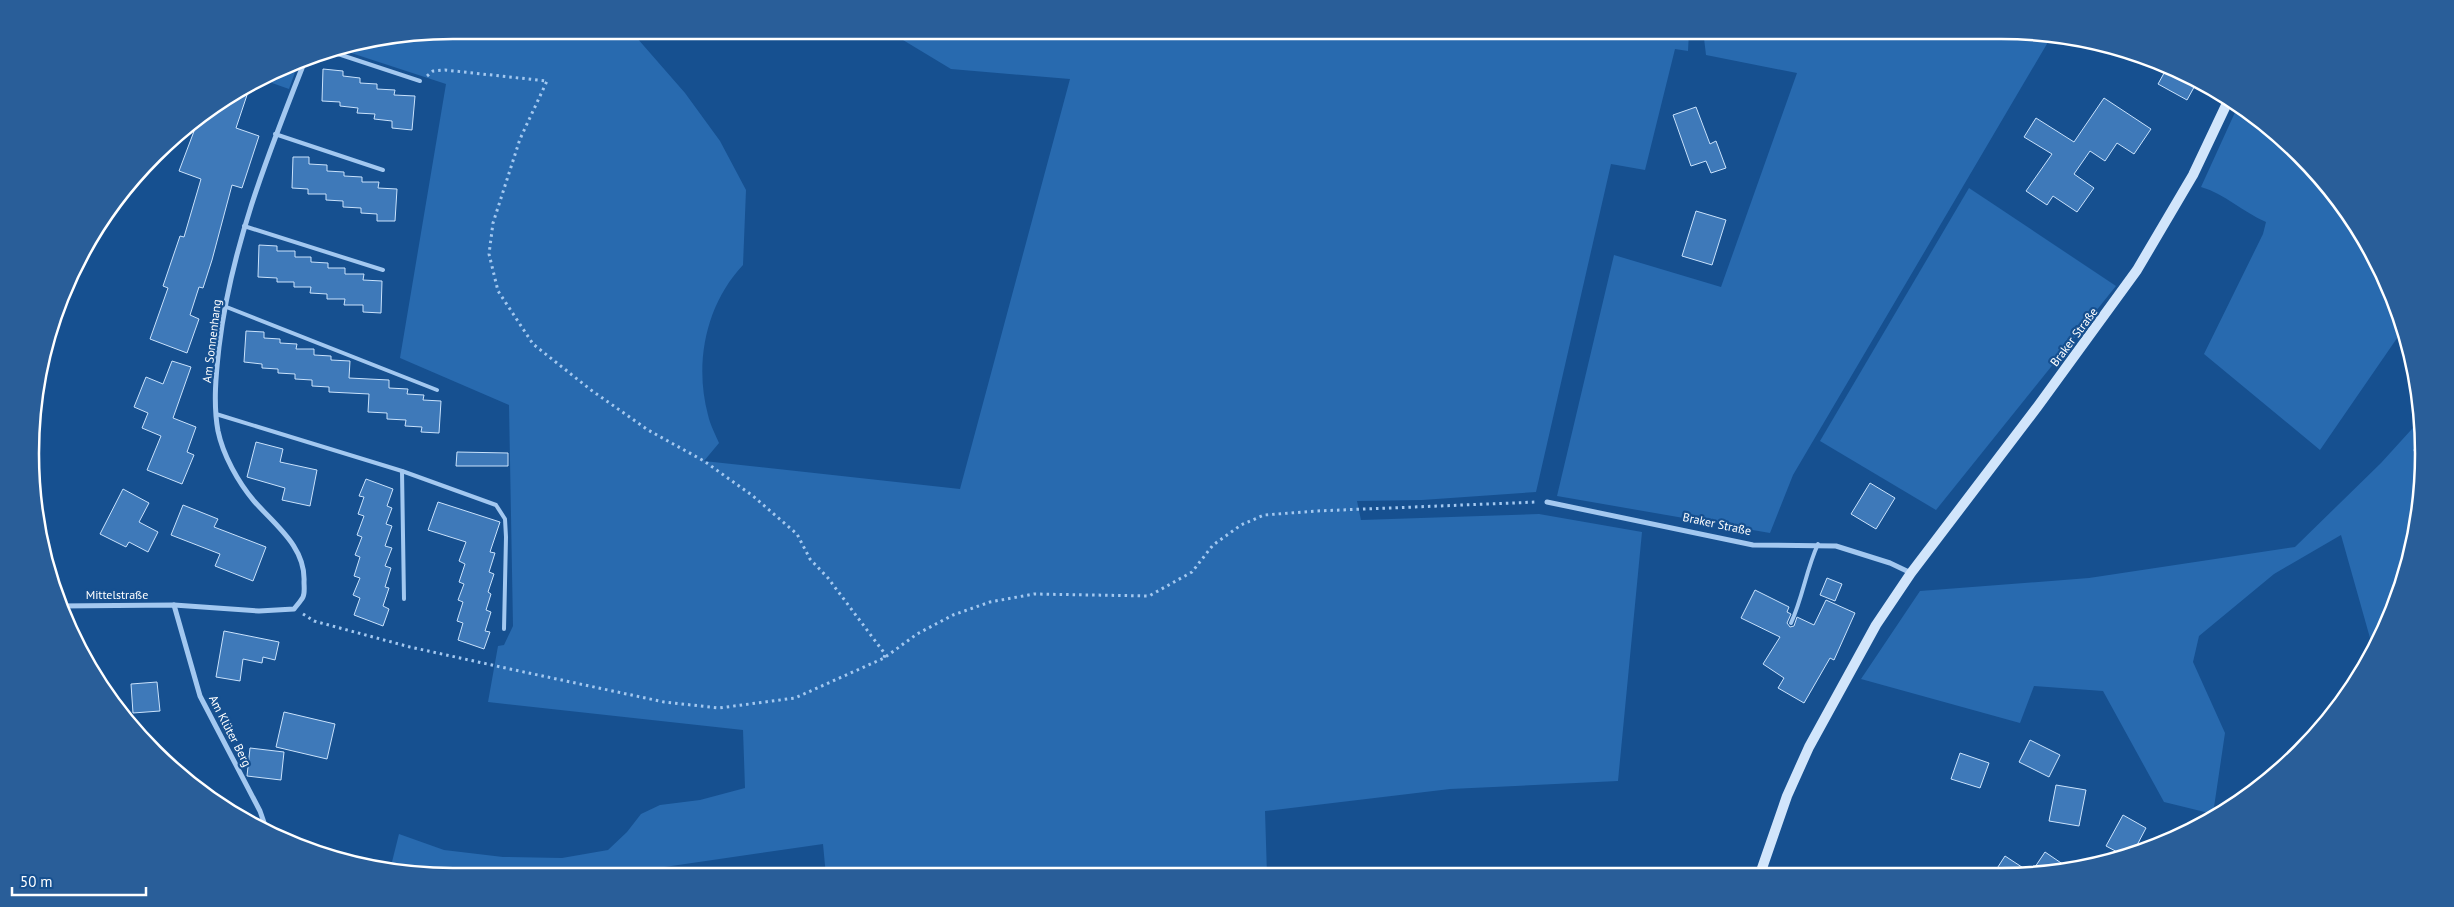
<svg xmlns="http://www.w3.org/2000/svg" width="2454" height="907" viewBox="0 0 2454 907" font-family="'PT Sans',sans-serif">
	<rect width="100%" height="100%" fill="#165090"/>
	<g fill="#286aaf">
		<path d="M454 30H630L685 93 720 141 746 190 743 265C706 304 694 363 708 415 710 424 715 434 719 443L704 461 960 489 1070 79 951 69 898 37 900 30H1698L1697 33 1689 32 1688 51 1675 49 1645 170 1611 164 1536 492 1422 500 1357 501 1361 520 1539 514 1642 532 1618 781 1450 789 1265 811 1267 875 826 876 823 844 596 877H454L356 864 392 862 399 834 444 850 503 857 562 858 608 850 627 832 641 814 660 805 700 800 745 788 743 730 488 702 498 646 504 645 513 626 509 405 400 358 446 84 339 49Z"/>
		<polygon points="1703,30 2000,30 2051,37 1793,475 1770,533 1557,496 1614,255 1721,287 1797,73 1706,55"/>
		<polygon points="299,61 289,89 272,83 275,72"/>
		<path d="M2237 108 2265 124 2319 174 2367 242 2402 318 2404 328 2320 450 2204 354 2263 234 2266 222C2243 212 2225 194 2201 187Z"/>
		<polygon points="1969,188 2116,286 1936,510 1820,441"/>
		<polygon points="2421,419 2422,433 2414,441 2422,454 2423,481 2409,563 2372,645 2341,535 2274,574 2199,636 2193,662 2225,733 2213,814 2164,802 2103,691 2034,686 2020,723 1861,679 1920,591 2089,578 2295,547 2381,463"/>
	</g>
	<g fill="#3e79b9" stroke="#c9e2fc">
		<polygon points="2168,66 2198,80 2187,100 2158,84"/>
		<polygon points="323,69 343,71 343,76 360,78 360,83 377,84 377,89 395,90 394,95 415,96 412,130 392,128 392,121 374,119 375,114 357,113 358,108 340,106 340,102 322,101"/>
		<polygon points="251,83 236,128 259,136 242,188 232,185 212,260 203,288 199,287 190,315 199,319 187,353 150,339 168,288 163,286 180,236 184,237 201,179 179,171 199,118"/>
		<polygon points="2104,98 2151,129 2134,154 2117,143 2105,161 2090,151 2074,174 2094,188 2077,212 2053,196 2047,205 2026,191 2052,154 2024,137 2036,118 2074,142"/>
		<polygon points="1696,107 1710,144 1716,141 1726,168 1711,173 1706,161 1691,166 1673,115"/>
		<polygon points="293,157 309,157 309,164 327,165 327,171 344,172 344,176 362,177 362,182 379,182 378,188 397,189 395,221 377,221 377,214 361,213 361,208 343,207 343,201 326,200 326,194 308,194 308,189 292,188"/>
		<polygon points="1696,211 1726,220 1712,265 1682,256"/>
		<polygon points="259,245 277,246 277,251 295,251 295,257 311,257 311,262 328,263 328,268 345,268 345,274 364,274 363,280 382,281 381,313 363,312 363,305 344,305 345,299 327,299 327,294 310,293 311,287 294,287 294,282 277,282 277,278 258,277"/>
		<polygon points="246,331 264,332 264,338 280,339 280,343 297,344 296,349 314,349 314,355 331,356 331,360 350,361 349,378 389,380 389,388 408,389 407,394 424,395 423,400 441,401 439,433 421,432 422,427 405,426 406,420 387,419 387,413 368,412 369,394 329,392 329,387 312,386 312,380 295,379 295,374 278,373 278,369 262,368 262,364 244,362"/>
		<polygon points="172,361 191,367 173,418 196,427 187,452 194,455 182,484 147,470 161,436 142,428 148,413 134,407 146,377 163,384"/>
		<polygon points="256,442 283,449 280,462 317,470 310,506 282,500 285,488 247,477"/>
		<polygon points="457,452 508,453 508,466 456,466"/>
		<polygon points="366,479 393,489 387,506 392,508 386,524 392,526 385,546 392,548 385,566 391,568 385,587 389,588 383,606 389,609 383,626 354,615 360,598 353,595 360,578 354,576 360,557 355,555 362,537 357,535 364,516 358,514 364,497 359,496"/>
		<polygon points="1870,483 1895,498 1876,529 1851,514"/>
		<polygon points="123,489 149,503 139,522 158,532 148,552 129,542 126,547 100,534"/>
		<polygon points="438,502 500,522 490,552 495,553 489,572 494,574 488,592 491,594 486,610 491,612 485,631 490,632 484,649 458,640 463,623 457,621 463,602 458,600 464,584 459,582 465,564 459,561 466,542 428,530"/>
		<polygon points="183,505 218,519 214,527 266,547 253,581 215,566 220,554 171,535"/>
		<polygon points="1827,578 1842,584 1835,601 1820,595"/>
		<polygon points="1755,590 1789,607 1787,612 1791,614 1787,623 1790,627 1794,626 1797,617 1814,625 1826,600 1855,613 1834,660 1830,658 1804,703 1778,688 1784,678 1763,664 1780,637 1741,618"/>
		<polygon points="224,631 279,642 275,660 263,657 262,663 243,659 240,681 216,677"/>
		<polygon points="157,682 160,711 133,713 131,684"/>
		<polygon points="284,712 335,724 327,759 276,747"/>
		<polygon points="2030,740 2060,755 2049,777 2019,762"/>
		<polygon points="250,748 284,752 281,780 247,776"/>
		<polygon points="1960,753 1989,763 1980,788 1951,779"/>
		<polygon points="2056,785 2086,790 2079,826 2049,821"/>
		<polygon points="2123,815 2146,828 2135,849 2121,854 2106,846"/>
		<polygon points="2045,852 2070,869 2056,873 1994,873 2005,856 2031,873"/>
	</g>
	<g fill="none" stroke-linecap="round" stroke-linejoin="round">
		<g stroke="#a3c8f0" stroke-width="3" stroke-dasharray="2.5 4" stroke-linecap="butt">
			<polyline points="427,76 433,71 445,70 547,81 520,139 493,223 489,254 498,291 533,344 591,390 648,430 704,461 753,496 797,534 810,559 828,578 885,654 884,658"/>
			<polyline points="2422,439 2415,450 2423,465"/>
			<polyline points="303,614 314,621 410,647 510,669 664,702 719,708 795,698 884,658 917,634 953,615 990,602 1034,594 1149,596 1192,572 1213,545 1241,525 1264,515 1316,511 1537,502"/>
		</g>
		<g stroke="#a3c8f0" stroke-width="4">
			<polyline points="329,51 420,81"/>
			<polyline points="275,134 383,170"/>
			<polyline points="244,226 383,270"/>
			<polyline points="224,306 437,390"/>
			<polyline points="216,414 402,471 496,505 505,519 506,537 504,629"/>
			<polyline points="402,471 404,599"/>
			<path d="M1791 623C1803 597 1806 570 1818 544"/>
		</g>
		<g stroke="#a3c8f0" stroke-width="5">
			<polyline points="1547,502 1753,545 1836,546 1890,563 1911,573"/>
			<polyline points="174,605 200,696 260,811 268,834"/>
			<path d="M59 606 174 605 259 611 294 609C297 605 301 601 303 597 305 593 304 586 304 582 306 547 275 525 254 501 238 482 223 455 218 431 213 404 216 374 219 347 231 246 269 152 306 58"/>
		</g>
		<polyline stroke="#d1e5fb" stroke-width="10" points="1760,874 1787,796 1809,747 1876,625 1911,573 2038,406 2137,270 2193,175 2229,99"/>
	</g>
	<g text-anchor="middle" stroke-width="4.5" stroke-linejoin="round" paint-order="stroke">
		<g font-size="12" fill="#fff" stroke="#165090">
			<text transform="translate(2074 337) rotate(-53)" y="4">Braker Straße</text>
			<text transform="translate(212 341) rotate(-83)" y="4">Am Sonnenhang</text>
			<text transform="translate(1717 524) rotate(12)" y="4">Braker Straße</text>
			<text x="117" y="599">Mittelstraße</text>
			<text transform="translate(230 731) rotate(63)" y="4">Am Klüter Berg</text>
		</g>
	</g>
	<path d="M0 0H2454V907H0ZM453 39H2001A414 414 0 0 1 2415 453V454A414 414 0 0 1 2001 868H453A414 414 0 0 1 39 454V453A414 414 0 0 1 453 39Z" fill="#295e99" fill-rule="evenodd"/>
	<path fill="none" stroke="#fff" stroke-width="2.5" d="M453 39H2001A414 414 0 0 1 2415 453V454A414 414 0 0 1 2001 868H453A414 414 0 0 1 39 454V453A414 414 0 0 1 453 39Z"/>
	<path d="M12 887v8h134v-8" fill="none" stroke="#ffffff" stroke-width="2.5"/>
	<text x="20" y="887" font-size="15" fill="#ffffff" stroke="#165090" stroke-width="4" paint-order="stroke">50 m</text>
</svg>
